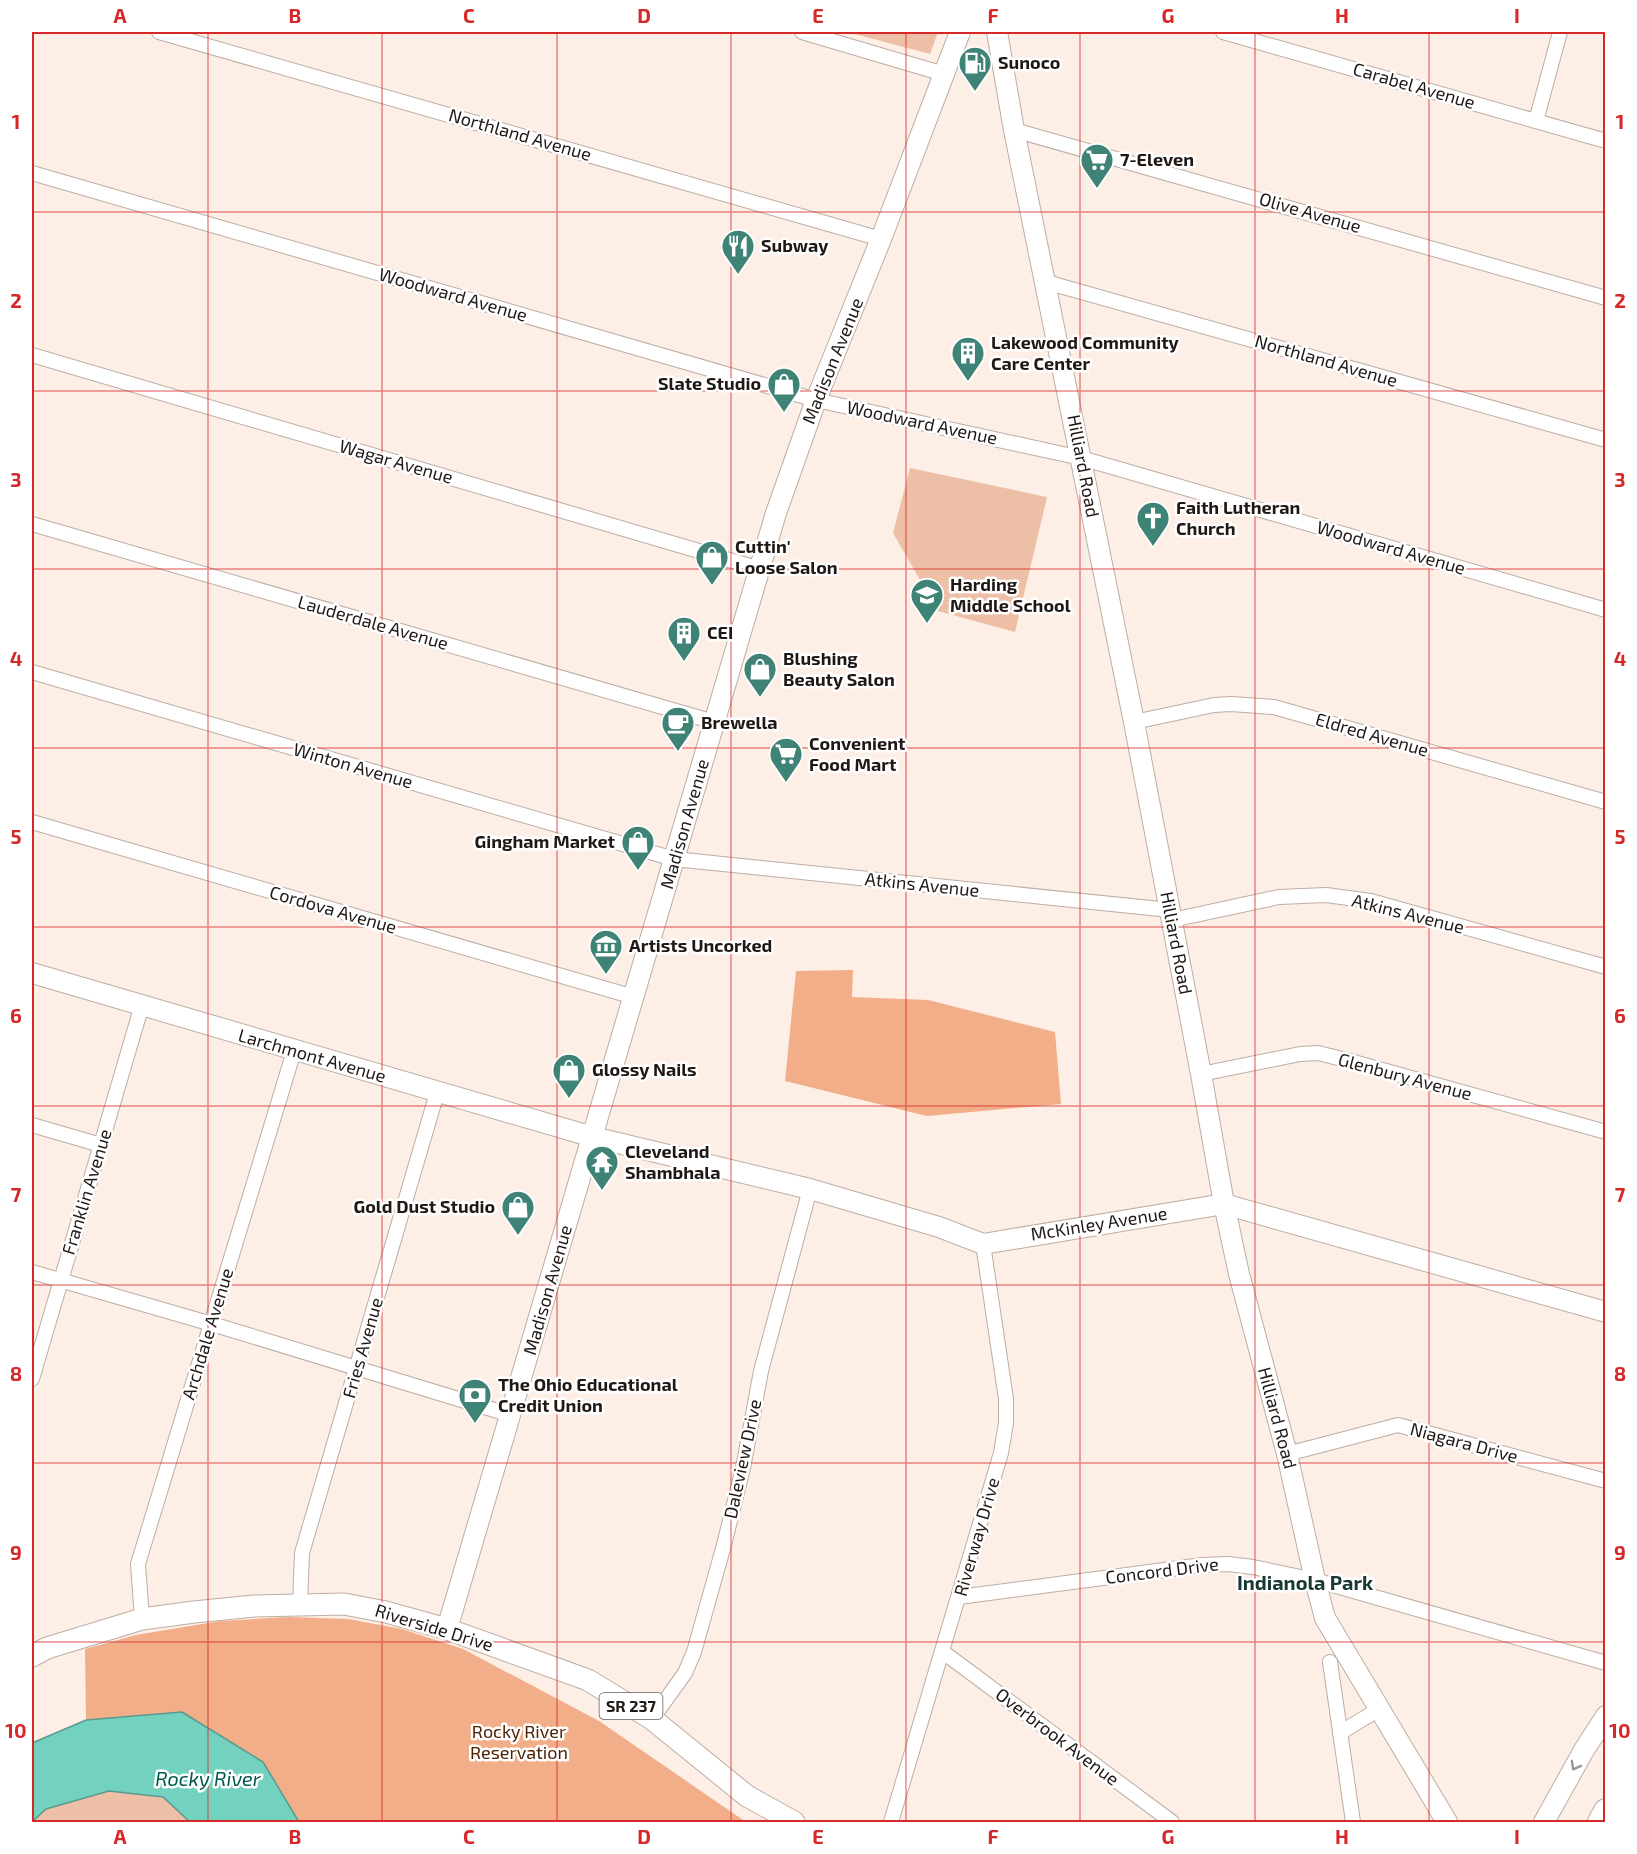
<svg xmlns="http://www.w3.org/2000/svg" width="1637" height="1854" viewBox="0 0 1637 1854" font-family="'Exo 2',sans-serif">
	<rect width="100%" height="100%" fill="#fdeee6"/>
	<g fill="#ecbfa6">
		<polygon points="847,32 938,32 930,54"/>
		<polygon points="910,468 1047,497 1015,632 938,611 893,533"/>
		<polygon points="109,1791 163,1797 190,1822 32,1822 46,1809"/>
	</g>
	<g fill="#f1ae88">
		<polygon points="853,970 852,997 928,1000 1055,1032 1061,1104 927,1116 785,1081 796,971"/>
		<polygon points="288,1617 348,1619 402,1629 463,1649 599,1721 746,1822 299,1822 263,1762 182,1712 86,1720 85,1649 136,1635 220,1621"/>
	</g>
	<polygon fill="#73d1c0" stroke="#5a9a8d" stroke-width="1.5" points="182,1712 263,1762 299,1822 190,1822 163,1797 109,1791 46,1809 32,1822 32,1743 86,1720"/>
	<g fill="none" stroke-linecap="round" stroke-linejoin="round">
		<defs>
			<g id="street">
				<polyline points="159,32 881,239"/>
				<polyline points="802,32 944,74"/>
				<polyline points="1223,32 1606,141"/>
				<polyline points="1536,121 1560,32"/>
				<polyline points="1014,130 1606,298"/>
				<polyline points="32,173 816,400 1081,458 1606,610"/>
				<polyline points="1046,282 1606,440"/>
				<polyline points="32,355 760,569"/>
				<polyline points="32,524 714,722"/>
				<polyline points="32,672 674,859 1170,910"/>
				<polyline points="1134,722 1214,705 1231,704 1274,707 1606,802"/>
				<polyline points="32,822 634,997"/>
				<polyline points="1172,920 1279,897 1326,895 1371,901 1606,967"/>
				<polyline points="1201,1074 1300,1054 1318,1053 1350,1061 1606,1132"/>
				<polyline points="32,1125 101,1145"/>
				<polyline points="32,1272 212,1324 511,1415"/>
				<polyline points="32,1379 142,1005"/>
				<polyline points="1287,1454 1398,1425 1606,1481"/>
				<polyline points="959,1597 1202,1565 1228,1564 1253,1567 1315,1580 1606,1663"/>
				<polyline points="300,1605 302,1553 437,1093"/>
				<polyline points="142,1619 138,1564 294,1051"/>
				<polyline points="943,1652 1172,1822"/>
				<polyline points="1330,1662 1353,1822"/>
				<polyline points="652,1719 685,1673 694,1652 724,1545 743,1468 761,1371 810,1189"/>
				<polyline points="1340,1733 1379,1709"/>
				<polyline points="891,1822 1001,1453 1006,1423 1006,1399 983,1244"/>
			</g>
			<g id="secondary">
				<polyline points="997,32 1014,130 1134,722 1201,1074 1224,1204 1239,1274 1287,1454 1315,1580 1325,1618 1447,1822"/>
				<polyline points="32,973 593,1137 810,1189 939,1227 983,1244 1224,1204 1606,1312"/>
				<polyline points="447,1629 776,513 816,400 881,239 960,32"/>
				<polyline points="1544,1822 1584,1750 1606,1716"/>
			</g>
			<polyline id="primary" points="32,1656 47,1648 142,1619 194,1612 254,1606 344,1604 386,1612 447,1629 588,1680 652,1719 747,1796 794,1822"/>
			<polyline id="highway" points="1600,1822 1606,1811"/>
		</defs>
		<use href="#street" stroke="#beada3" stroke-width="16"/>
		<use href="#secondary" stroke="#beada3" stroke-width="22"/>
		<use href="#primary" stroke="#beada3" stroke-width="23"/>
		<use href="#highway" stroke="#beada3" stroke-width="26"/>
		<use href="#street" stroke="#fff" stroke-width="14"/>
		<use href="#secondary" stroke="#fff" stroke-width="20"/>
		<use href="#primary" stroke="#fff" stroke-width="21"/>
		<use href="#highway" stroke="#fff" stroke-width="24"/>
	</g>
	<defs><path id="oneway-chevron" d="M-2-3.5L2.5 0L-2 3.5" fill="none" stroke-width="1.6" stroke-linecap="round" stroke-linejoin="round" transform="scale(1.5)"/></defs>
	<use stroke="#9a9796" href="#oneway-chevron" transform="translate(1575 1766) rotate(119)"/>
	<path fill="none" stroke="#d62828" stroke-width="1.5" stroke-opacity="0.55" d="M208 32V1822M382 32V1822M557 32V1822M731 32V1822M906 32V1822M1080 32V1822M1255 32V1822M1429 32V1822M32 212H1606M32 391H1606M32 569H1606M32 748H1606M32 927H1606M32 1106H1606M32 1285H1606M32 1463H1606M32 1642H1606"/>
	<defs>
		<symbol id="fuel-pin" viewBox="-11 -11 22 30"><path d="M0 17L-7.5 6A9.5 9.5 0 1 1 7.5 6Z" fill="#3f8377" stroke="#fff"/><path d="M-5.5-6h7V0h2V4h1.3V-2.5L3-4.5l.8-.8L6-3V5H2.5V1h-1V6h-7ZM-4.2-4.7v3.2H.2V-4.7Z" fill="#fff"/></symbol>
		<symbol id="supermarket-pin" viewBox="-11 -11 22 30"><path d="M0 17L-7.5 6A9.5 9.5 0 1 1 7.5 6Z" fill="#3f8377" stroke="#fff"/><path d="M-6-5.5h2.5l.6 2H6L4.5 2H-2.5L-4.4-4H-6ZM-1.5 3.2a1.3 1.3 0 1 0 .1 0ZM3 3.2a1.3 1.3 0 1 0 .1 0Z" fill="#fff"/></symbol>
		<symbol id="restaurant-pin" viewBox="-11 -11 22 30"><path d="M0 17L-7.5 6A9.5 9.5 0 1 1 7.5 6Z" fill="#3f8377" stroke="#fff"/><path d="M-5-6h1v4h1v-4h1v4h1v-4h1v5L-1.5 .5V6h-2V.5L-5-1ZM5-6V6H3V1.5H1.5Q1.5-4 5-6Z" fill="#fff"/></symbol>
		<symbol id="building-pin" viewBox="-11 -11 22 30"><path d="M0 17L-7.5 6A9.5 9.5 0 1 1 7.5 6Z" fill="#3f8377" stroke="#fff"/><path d="M-4-6H4V6H1V3H-1V6H-4ZM-2.5-4.3h1.7v1.8h-1.7ZM.8-4.3h1.7v1.8H.8ZM-2.5-1h1.7V.8h-1.7ZM.8-1h1.7V.8H.8Z" fill="#fff"/></symbol>
		<symbol id="shop-pin" viewBox="-11 -11 22 30"><path d="M0 17L-7.5 6A9.5 9.5 0 1 1 7.5 6Z" fill="#3f8377" stroke="#fff"/><path d="M-5-2.5h2.3a2.7 3.5 0 0 1 5.4 0H5L5.5 6h-11ZM-1.5-2.5h3a1.5 2.3 0 0 0-3 0Z" fill="#fff"/></symbol>
		<symbol id="church-pin" viewBox="-11 -11 22 30"><path d="M0 17L-7.5 6A9.5 9.5 0 1 1 7.5 6Z" fill="#3f8377" stroke="#fff"/><path d="M-1.2-6h2.4v3.5h3.3v2.4h-3.3V6h-2.4V-.1h-3.3v-2.4h3.3Z" fill="#fff"/></symbol>
		<symbol id="school-pin" viewBox="-11 -11 22 30"><path d="M0 17L-7.5 6A9.5 9.5 0 1 1 7.5 6Z" fill="#3f8377" stroke="#fff"/><path d="M0-5L7-2L0 1L-7-2ZM-4 1L0 2.5L4 1V4Q0 6-4 4Z" fill="#fff"/></symbol>
		<symbol id="cafe-pin" viewBox="-11 -11 22 30"><path d="M0 17L-7.5 6A9.5 9.5 0 1 1 7.5 6Z" fill="#3f8377" stroke="#fff"/><path d="M-5.5-4.5H6V0H3Q3 3.5 0 3.5H-2.5Q-5.5 3.5-5.5 0ZM3-3.2v2h1.7v-2ZM-6 4.5H4V6H-6Z" fill="#fff"/></symbol>
		<symbol id="museum-pin" viewBox="-11 -11 22 30"><path d="M0 17L-7.5 6A9.5 9.5 0 1 1 7.5 6Z" fill="#3f8377" stroke="#fff"/><path d="M0-6L6-3V-2H-6V-3ZM-5-1h2V3h-2ZM-1-1h2V3h-2ZM3-1h2V3H3ZM-6 4H6V6H-6Z" fill="#fff"/></symbol>
		<symbol id="temple-pin" viewBox="-11 -11 22 30"><path d="M0 17L-7.5 6A9.5 9.5 0 1 1 7.5 6Z" fill="#3f8377" stroke="#fff"/><path d="M0-6L5-2H3V0L6.5 2.5H4V6H1.5V3h-3V6H-4V2.5H-6.5L-3 0V-2H-5Z" fill="#fff"/></symbol>
		<symbol id="bank-pin" viewBox="-11 -11 22 30"><path d="M0 17L-7.5 6A9.5 9.5 0 1 1 7.5 6Z" fill="#3f8377" stroke="#fff"/><path d="M-6-4H6V4H-6ZM0-2.3a2.3 2.3 0 1 0 0 4.6a2.3 2.3 0 1 0 0-4.6Z" fill="#fff"/></symbol>
	</defs>
	<g fill-rule="evenodd">
		<use href="#fuel-pin" x="956" y="44" width="38" height="52"/>
		<use href="#supermarket-pin" x="1078" y="141" width="38" height="52"/>
		<use href="#restaurant-pin" x="719" y="227" width="38" height="52"/>
		<use href="#building-pin" x="949" y="334" width="38" height="52"/>
		<use href="#shop-pin" x="765" y="365" width="38" height="52"/>
		<use href="#church-pin" x="1134" y="499" width="38" height="52"/>
		<use href="#shop-pin" x="693" y="538" width="38" height="52"/>
		<use href="#school-pin" x="908" y="576" width="38" height="52"/>
		<use href="#building-pin" x="665" y="614" width="38" height="52"/>
		<use href="#shop-pin" x="741" y="650" width="38" height="52"/>
		<use href="#cafe-pin" x="659" y="704" width="38" height="52"/>
		<use href="#supermarket-pin" x="767" y="735" width="38" height="52"/>
		<use href="#shop-pin" x="619" y="823" width="38" height="52"/>
		<use href="#museum-pin" x="587" y="927" width="38" height="52"/>
		<use href="#shop-pin" x="550" y="1051" width="38" height="52"/>
		<use href="#temple-pin" x="583" y="1143" width="38" height="52"/>
		<use href="#shop-pin" x="499" y="1188" width="38" height="52"/>
		<use href="#bank-pin" x="456" y="1376" width="38" height="52"/>
	</g>
	<g text-anchor="middle" stroke-width="5" stroke-linejoin="round" paint-order="stroke">
		<rect fill="#fff" stroke="#625d5b" stroke-width="1.5" x="599.5" y="1693" width="63" height="26" rx="4.5"/>
		<g font-size="16" font-weight="bold" fill="#1f1815">
			<text x="631" y="1712">SR 237</text>
		</g>
		<g font-size="18" font-weight="bold" fill="#1f1815" stroke="#fff" text-anchor="start">
			<text x="998" y="69">Sunoco</text>
			<text x="1120" y="166">7-Eleven</text>
			<text x="761" y="252">Subway</text>
			<text x="991" y="349">Lakewood Community<tspan x="991" dy="21">Care Center</tspan></text>
			<text x="761" y="390" text-anchor="end">Slate Studio</text>
			<text x="1176" y="514">Faith Lutheran<tspan x="1176" dy="21">Church</tspan></text>
			<text x="735" y="553">Cuttin'<tspan x="735" dy="21">Loose Salon</tspan></text>
			<text x="950" y="591">Harding<tspan x="950" dy="21">Middle School</tspan></text>
			<text x="707" y="639">CEI</text>
			<text x="783" y="665">Blushing<tspan x="783" dy="21">Beauty Salon</tspan></text>
			<text x="701" y="729">Brewella</text>
			<text x="809" y="750">Convenient<tspan x="809" dy="21">Food Mart</tspan></text>
			<text x="615" y="848" text-anchor="end">Gingham Market</text>
			<text x="629" y="952">Artists Uncorked</text>
			<text x="592" y="1076">Glossy Nails</text>
			<text x="625" y="1158">Cleveland<tspan x="625" dy="21">Shambhala</tspan></text>
			<text x="495" y="1213" text-anchor="end">Gold Dust Studio</text>
			<text x="498" y="1391">The Ohio Educational<tspan x="498" dy="21">Credit Union</tspan></text>
		</g>
		<g font-size="18" fill="#1f1815" stroke="#fff">
			<text transform="translate(1414 86) rotate(16)" y="6">Carabel Avenue</text>
			<text transform="translate(520 135) rotate(16)" y="6">Northland Avenue</text>
			<text transform="translate(1310 213) rotate(16)" y="6">Olive Avenue</text>
			<text transform="translate(453 295) rotate(16)" y="6">Woodward Avenue</text>
			<text transform="translate(833 361) rotate(-68)" y="6">Madison Avenue</text>
			<text transform="translate(1326 361) rotate(16)" y="6">Northland Avenue</text>
			<text transform="translate(922 423) rotate(12)" y="6">Woodward Avenue</text>
			<text transform="translate(396 462) rotate(16)" y="6">Wagar Avenue</text>
			<text transform="translate(1083 466) rotate(79)" y="6">Hilliard Road</text>
			<text transform="translate(1391 548) rotate(16)" y="6">Woodward Avenue</text>
			<text transform="translate(373 623) rotate(16)" y="6">Lauderdale Avenue</text>
			<text transform="translate(1372 735) rotate(16)" y="6">Eldred Avenue</text>
			<text transform="translate(353 766) rotate(16)" y="6">Winton Avenue</text>
			<text transform="translate(685 824) rotate(-74)" y="6">Madison Avenue</text>
			<text transform="translate(922 885) rotate(6)" y="6">Atkins Avenue</text>
			<text transform="translate(333 910) rotate(16)" y="6">Cordova Avenue</text>
			<text transform="translate(1408 914) rotate(14)" y="6">Atkins Avenue</text>
			<text transform="translate(1176 943) rotate(79)" y="6">Hilliard Road</text>
			<text transform="translate(312 1056) rotate(16)" y="6">Larchmont Avenue</text>
			<text transform="translate(1405 1077) rotate(15)" y="6">Glenbury Avenue</text>
			<text transform="translate(87 1192) rotate(-73)" y="6">Franklin Avenue</text>
			<text transform="translate(1099 1224) rotate(-9)" y="6">McKinley Avenue</text>
			<text transform="translate(548 1290) rotate(-74)" y="6">Madison Avenue</text>
			<text transform="translate(208 1334) rotate(-73)" y="6">Archdale Avenue</text>
			<text transform="translate(363 1348) rotate(-74)" y="6">Fries Avenue</text>
			<text transform="translate(1277 1418) rotate(75)" y="6">Hilliard Road</text>
			<text transform="translate(1464 1443) rotate(15)" y="6">Niagara Drive</text>
			<text transform="translate(743 1459) rotate(-78)" y="6">Daleview Drive</text>
			<text transform="translate(977 1537) rotate(-74)" y="6">Riverway Drive</text>
			<text transform="translate(1162 1571) rotate(-7)" y="6">Concord Drive</text>
			<text transform="translate(434 1628) rotate(17)" y="6">Riverside Drive</text>
			<text transform="translate(1057 1737) rotate(37)" y="6">Overbrook Avenue</text>
		</g>
		<g font-size="18" fill="#4c2205" stroke="#fff">
			<text x="519" y="1738">Rocky River<tspan x="519" dy="21">Reservation</tspan></text>
		</g>
		<g font-size="20" font-weight="bold" fill="#183933" stroke="#fff">
			<text x="1305" y="1590">Indianola Park</text>
		</g>
		<g font-size="20" font-style="italic" fill="#02594e" stroke="#fff">
			<text x="208" y="1786">Rocky River</text>
		</g>
	</g>
	<rect width="1637" height="1854" fill="none" stroke="#ffffff" stroke-width="66"/>
	<rect x="33" y="33" width="1571" height="1788" fill="none" stroke="#d62828" stroke-width="2"/>
	<g font-size="20" text-anchor="middle" font-weight="bold" fill="#d62828">
		<text x="120" y="23">A</text>
		<text x="295" y="23">B</text>
		<text x="469" y="23">C</text>
		<text x="644" y="23">D</text>
		<text x="818" y="23">E</text>
		<text x="993" y="23">F</text>
		<text x="1168" y="23">G</text>
		<text x="1342" y="23">H</text>
		<text x="1517" y="23">I</text>
		<text x="16" y="129">1</text>
		<text x="1620" y="129">1</text>
		<text x="16" y="308">2</text>
		<text x="1620" y="308">2</text>
		<text x="16" y="487">3</text>
		<text x="1620" y="487">3</text>
		<text x="16" y="666">4</text>
		<text x="1620" y="666">4</text>
		<text x="16" y="844">5</text>
		<text x="1620" y="844">5</text>
		<text x="16" y="1023">6</text>
		<text x="1620" y="1023">6</text>
		<text x="16" y="1202">7</text>
		<text x="1620" y="1202">7</text>
		<text x="16" y="1381">8</text>
		<text x="1620" y="1381">8</text>
		<text x="16" y="1560">9</text>
		<text x="1620" y="1560">9</text>
		<text x="16" y="1738">10</text>
		<text x="1620" y="1738">10</text>
		<text x="120" y="1844">A</text>
		<text x="295" y="1844">B</text>
		<text x="469" y="1844">C</text>
		<text x="644" y="1844">D</text>
		<text x="818" y="1844">E</text>
		<text x="993" y="1844">F</text>
		<text x="1168" y="1844">G</text>
		<text x="1342" y="1844">H</text>
		<text x="1517" y="1844">I</text>
	</g>
</svg>
